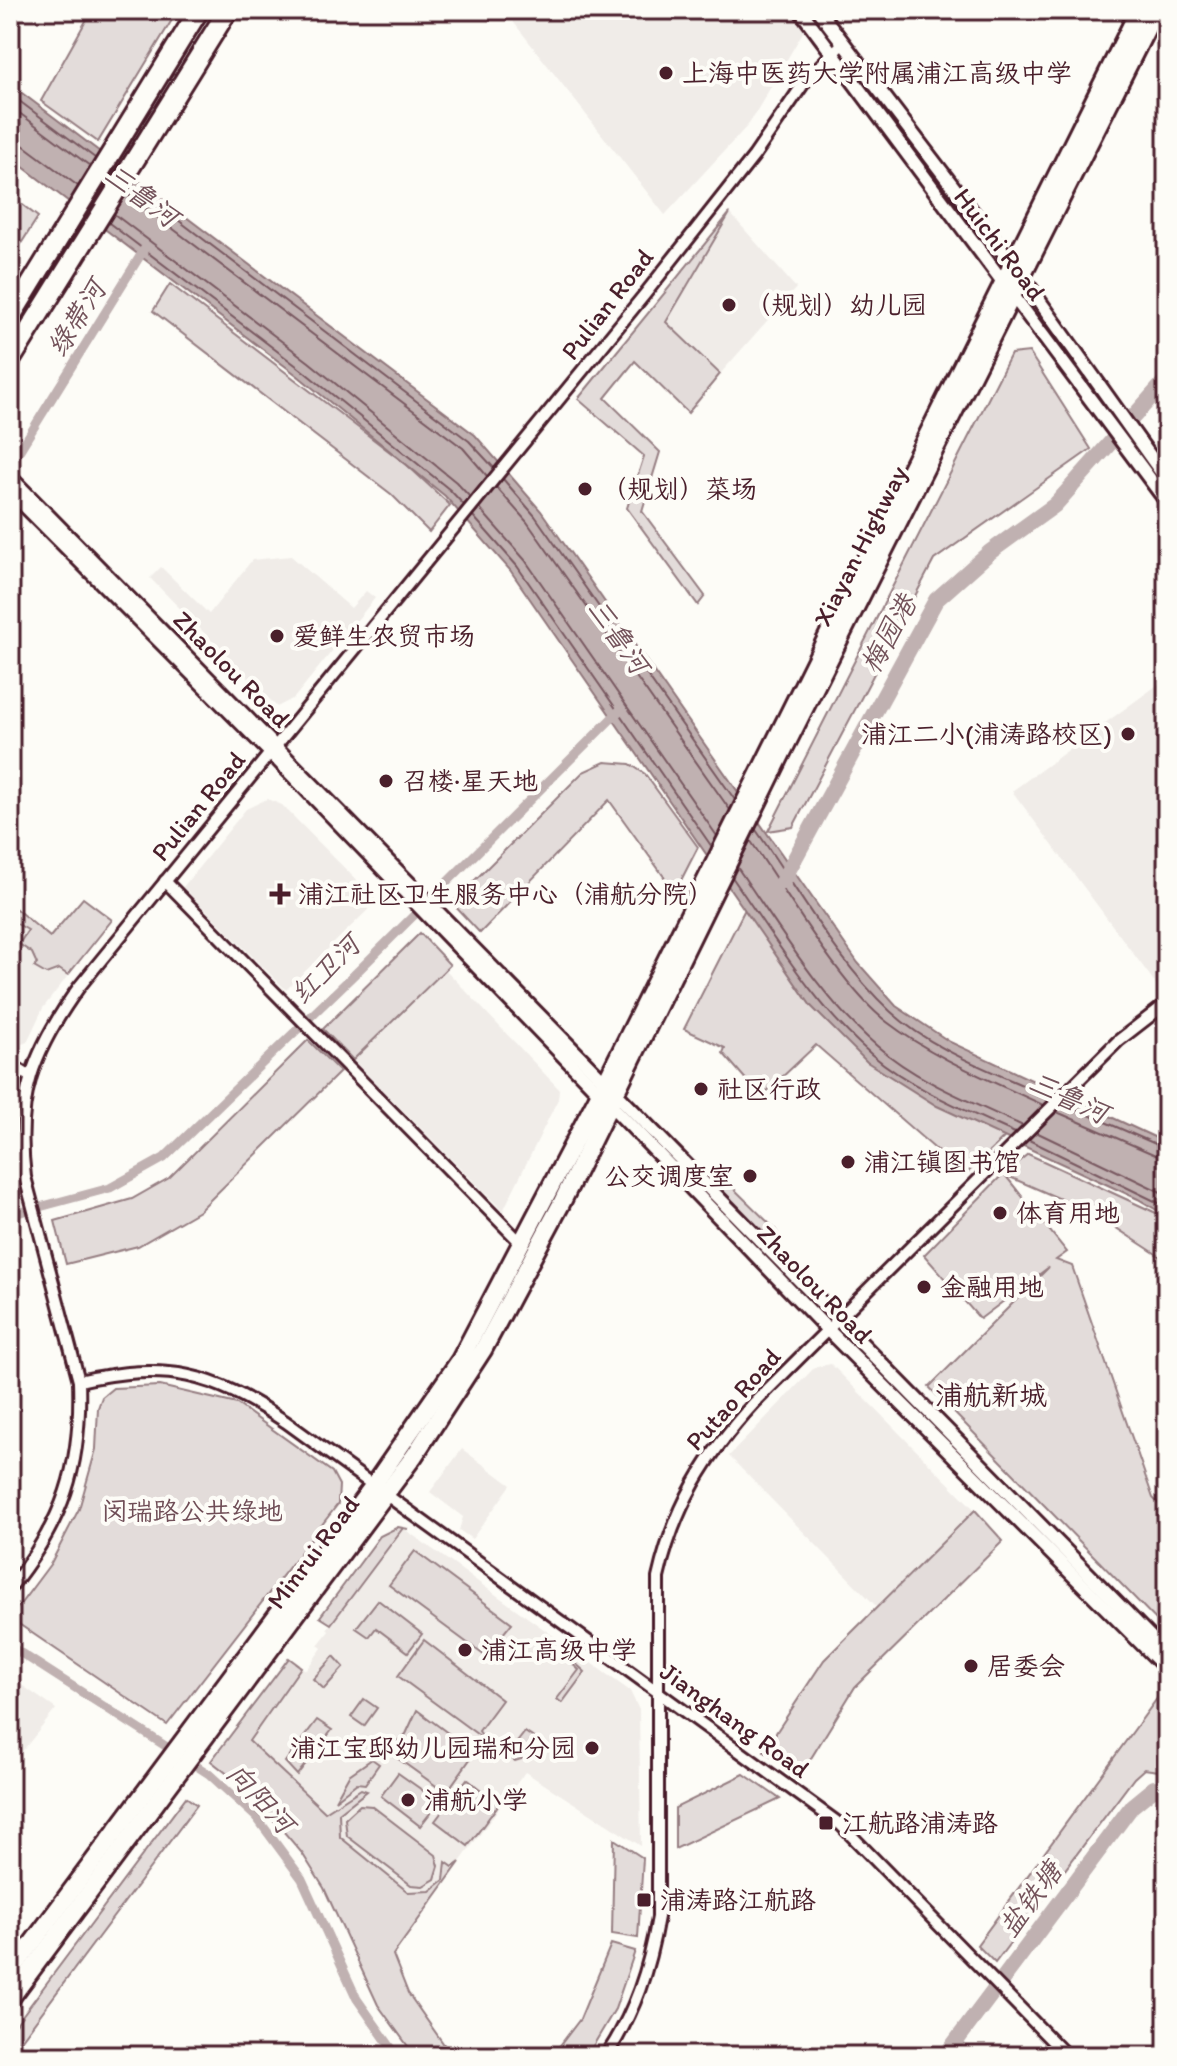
<svg xmlns="http://www.w3.org/2000/svg" width="1177" height="2066" viewBox="0 0 1177 2066" font-family="Itim,'LXGW WenKai TC',sans-serif">
	<rect width="100%" height="100%" fill="#fdfcf7"/>
	<filter id="ink" filterUnits="userSpaceOnUse"><feTurbulence type="fractalNoise" baseFrequency=".0125" numOctaves="2"/><feDisplacementMap in="SourceGraphic" scale="16" xChannelSelector="R" yChannelSelector="G"/><feConvolveMatrix kernelMatrix="1 2 1 2 8 2 1 2 1" color-interpolation-filters="sRGB"/></filter>
	<g filter="url(#ink)">
		<g fill="#f0ece8">
			<polygon points="504,10 799,10 809,22 749,124 665,215"/>
			<polygon points="730,213 796,288 720,374 666,322"/>
			<polygon points="291,556 351,608 366,591 375,598 294,698 277,707 150,578 161,567 209,614 252,560"/>
			<polygon points="1167,678 1167,982 1159,988 1012,791"/>
			<polygon points="267,799 282,805 377,901 286,990 183,887 246,809"/>
			<polygon points="10,904 80,960 43,1008 27,1042 12,1048"/>
			<polygon points="445,969 559,1089 558,1099 503,1211 353,1060"/>
			<polygon points="831,1364 975,1510 876,1606 729,1456 815,1367"/>
			<polygon points="462,1449 511,1485 472,1539 459,1530 463,1517 430,1492"/>
			<polygon points="403,1528 630,1691 639,1710 641,1846 525,1772 393,1955 304,1792 248,1741 301,1667 306,1670 322,1648 318,1645 329,1631 327,1629"/>
			<polygon points="10,1677 56,1709 10,1767"/>
		</g>
		<g fill="#e3dcda" stroke="#967e82" stroke-width="2">
			<polygon points="92,10 178,10 98,142 41,101"/>
			<polygon points="10,195 38,217 10,261"/>
			<polygon points="730,213 666,322 720,374 688,413 635,361 605,398 660,452 642,511 705,596 698,605 627,508 644,456 578,399"/>
			<polygon points="170,284 407,465 450,505 429,532 391,494 153,311"/>
			<polygon points="1029,352 1091,449 934,560 793,827 768,831 1011,354"/>
			<polygon points="605,762 630,764 645,774 698,847 675,892 609,800 480,933 452,903 583,772"/>
			<polygon points="83,898 112,920 68,975 59,969 46,974 34,967 37,964 32,953 19,944 28,930 10,920 10,904 50,937"/>
			<polygon points="745,909 1031,1112 965,1175 816,1045 761,1097 723,1053 725,1048 684,1029"/>
			<polygon points="420,933 450,965 353,1060 323,1029"/>
			<polygon points="308,1040 340,1072 199,1211 138,1246 66,1264 55,1221 132,1199 169,1178"/>
			<polygon points="1028,1154 1167,1218 1167,1261 1093,1213 1005,1175 1067,1252 1056,1260 1072,1266 1153,1498 1167,1513 1167,1631 929,1387 1049,1267 980,1319 924,1255 1003,1174"/>
			<polygon points="725,1180 775,1229 778,1234 774,1244 713,1182"/>
			<polygon points="160,1386 237,1404 332,1472 339,1485 338,1504 167,1725 10,1618 51,1563 79,1509 96,1449 98,1408 102,1397 113,1388"/>
			<polygon points="975,1510 1003,1541 855,1687 800,1776 764,1751 824,1660"/>
			<polygon points="398,1527 408,1529 403,1528 331,1624 320,1617 380,1536"/>
			<polygon points="415,1551 512,1623 485,1656 389,1585"/>
			<polygon points="378,1600 422,1634 408,1652 376,1628 369,1637 356,1628"/>
			<polygon points="424,1640 502,1700 479,1731 485,1740 398,1676"/>
			<polygon points="334,1656 344,1667 324,1689 313,1679"/>
			<polygon points="289,1658 301,1667 249,1741 325,1812 361,1789 367,1791 339,1813 340,1837 408,1892 430,1891 444,1880 446,1862 453,1867 460,1862 393,1955 408,1993 452,2056 415,2056 378,2005 324,1888 302,1853 248,1790 211,1761"/>
			<polygon points="573,1661 585,1672 562,1703 557,1699 579,1670 571,1663"/>
			<polygon points="1164,1689 1167,1693 1167,1772 1144,1769 1134,1778 995,1963 977,1945"/>
			<polygon points="364,1699 377,1708 364,1726 351,1717"/>
			<polygon points="417,1710 472,1751 473,1755 446,1793 386,1750 406,1734"/>
			<polygon points="317,1720 332,1730 297,1775 285,1762"/>
			<polygon points="525,1732 538,1741 525,1758 515,1761 507,1755"/>
			<polygon points="372,1759 379,1764 365,1784 357,1783 335,1800 349,1775"/>
			<polygon points="398,1773 439,1802 420,1826 381,1796"/>
			<polygon points="744,1774 780,1799 675,1849 675,1808"/>
			<polygon points="467,1779 499,1804 468,1846 435,1821"/>
			<polygon points="186,1797 197,1805 10,2055 10,2032"/>
			<polygon points="360,1805 372,1806 436,1855 439,1866 435,1879 423,1886 411,1885 347,1836 345,1819"/>
			<polygon points="614,1839 643,1858 638,1938 612,1934"/>
			<polygon points="611,1944 635,1951 615,2009 587,2056 552,2056 580,2019"/>
		</g>
		<polygon fill="#c0b1b1" stroke="#91777b" stroke-width="2" points="10,84 475,435 541,511 858,963 896,1006 950,1042 1167,1143 1167,1216 1138,1199 937,1106 867,1062 811,1006 510,570 445,496 298,376 10,157"/>
		<g fill="none" stroke-linecap="round" stroke-linejoin="round">
			<g stroke="#795961" stroke-width="2">
				<polyline points="10,94 95,158"/>
				<polyline points="10,106 90,166"/>
				<polyline points="10,142 23,145 78,186"/>
				<polyline points="132,185 469,441 494,468"/>
				<polyline points="127,194 463,448 487,476"/>
				<polyline points="114,214 309,362 456,482 470,497"/>
				<polyline points="109,223 302,370 450,490 464,505"/>
				<polyline points="503,479 535,516 735,800"/>
				<polyline points="496,487 527,522 730,810"/>
				<polyline points="479,508 525,560 717,836"/>
				<polyline points="473,516 517,566 712,847"/>
				<path d="M756 830C797 888 838 963 890 1011 934 1052 998 1073 1051 1098"/>
				<path d="M750 840C785 890 841 987 887 1022 934 1058 990 1080 1043 1105"/>
				<path d="M737 867C780 929 819 996 877 1046 918 1082 974 1103 1023 1126"/>
				<path d="M732 877C775 939 814 1005 871 1054 912 1089 967 1111 1015 1133"/>
				<polyline points="1064,1104 1167,1149"/>
				<polyline points="1057,1112 1167,1160"/>
				<polyline points="1036,1132 1167,1195"/>
				<polyline points="1029,1140 1167,1207"/>
			</g>
			<g stroke="#c0b1b1" stroke-width="9">
				<polyline points="10,466 145,248"/>
				<polyline points="10,1215 110,1188 164,1158 360,969 620,710"/>
				<polyline points="10,1646 209,1774 257,1818 302,1879 357,1999 397,2056"/>
			</g>
			<g stroke="#c0b1b1" stroke-width="16">
				<polyline points="782,882 936,600 990,552 1055,505 1167,379"/>
				<polyline points="945,2056 1132,1806 1154,1788 1167,1792"/>
			</g>
			<defs>
				<g id="minor">
					<polyline points="165,881 521,1243"/>
					<polyline points="10,1064 29,1076"/>
					<path d="M79 1381C168 1362 210 1372 286 1422L841 1825 1067 2056"/>
					<path d="M10 1588C63 1522 82 1467 79 1381L25 1177C15 1097 33 1051 79 987L645 294 754 156 806 80 843 43"/>
					<path d="M606 2056C635 2012 649 1969 658 1917V1578C674 1507 706 1455 755 1402L1118 1041 1167 1003"/>
				</g>
				<g id="tertiary">
					<polyline points="800,10 1167,502"/>
					<polyline points="818,10 1023,278 1167,480"/>
					<polyline points="10,477 1167,1654"/>
					<polyline points="10,491 270,752 828,1330 1167,1669"/>
				</g>
				<g id="primary">
					<polyline points="10,1973 373,1486 460,1360 605,1083 1139,10"/>
					<polyline points="10,1999 414,1456 483,1350 561,1204 783,751 1156,10"/>
				</g>
				<g id="motorway">
					<polyline points="10,318 199,10"/>
					<polyline points="10,361 228,10"/>
				</g>
			</defs>
			<use href="#minor" stroke="#4a1f2b" stroke-width="16"/>
			<use href="#tertiary" stroke="#4a1f2b" stroke-width="18"/>
			<use href="#primary" stroke="#4a1f2b" stroke-width="22"/>
			<use href="#motorway" stroke="#4a1f2b" stroke-width="24"/>
			<use href="#minor" stroke="#fdfcf7" stroke-width="10"/>
			<use href="#tertiary" stroke="#fdfcf7" stroke-width="12"/>
			<use href="#primary" stroke="#fdfcf7" stroke-width="16"/>
			<use href="#motorway" stroke="#fdfcf7" stroke-width="18"/>
		</g>
	</g>
	<g fill="#4a1f2b" stroke="#fdfcf7" stroke-width="3">
		<circle cx="666" cy="73" r="8"/>
		<circle cx="729" cy="305" r="8"/>
		<circle cx="585" cy="489" r="8"/>
		<circle cx="277" cy="636" r="8"/>
		<circle cx="1128" cy="734" r="8"/>
		<circle cx="386" cy="781" r="8"/>
		<path d="M276 882h8v8h8v8h-8v8h-8v-8h-8v-8h8z"/>
		<circle cx="701" cy="1089" r="8"/>
		<circle cx="848" cy="1162" r="8"/>
		<circle cx="750" cy="1176" r="8"/>
		<circle cx="1000" cy="1213" r="8"/>
		<circle cx="924" cy="1287" r="8"/>
		<circle cx="465" cy="1650" r="8"/>
		<circle cx="971" cy="1666" r="8"/>
		<circle cx="592" cy="1748" r="8"/>
		<circle cx="408" cy="1800" r="8"/>
		<rect x="818" y="1815" width="16" height="16" rx="4"/>
		<rect x="636" y="1892" width="16" height="16" rx="4"/>
	</g>
	<g text-anchor="middle" stroke-width="8" stroke-linejoin="round" paint-order="stroke">
		<g font-size="26" fill="#4a1f2b" stroke="#fdfcf7" text-anchor="start">
			<text x="682" y="82">上海中医药大学附属浦江高级中学</text>
			<text x="745" y="314">（规划）幼儿园</text>
			<text x="601" y="498">（规划）菜场</text>
			<text x="293" y="645">爱鲜生农贸市场</text>
			<text x="1112" y="743" text-anchor="end">浦江二小(浦涛路校区)</text>
			<text x="402" y="790">召楼·星天地</text>
			<text x="298" y="903">浦江社区卫生服务中心（浦航分院）</text>
			<text x="717" y="1098">社区行政</text>
			<text x="864" y="1171">浦江镇图书馆</text>
			<text x="734" y="1185" text-anchor="end">公交调度室</text>
			<text x="1016" y="1222">体育用地</text>
			<text x="940" y="1296">金融用地</text>
			<text x="481" y="1659">浦江高级中学</text>
			<text x="987" y="1675">居委会</text>
			<text x="576" y="1757" text-anchor="end">浦江宝邸幼儿园瑞和分园</text>
			<text x="424" y="1809">浦航小学</text>
			<text x="842" y="1832">江航路浦涛路</text>
			<text x="660" y="1909">浦涛路江航路</text>
		</g>
		<g font-size="26" fill="#4a1f2b" stroke="#fdfcf7">
			<text transform="translate(1000 244) rotate(53)" y="9">Huichi Road</text>
			<text transform="translate(607 304) rotate(-52)" y="9">Pulian Road</text>
			<text transform="translate(860 546) rotate(-63)" y="9">Xiayan Highway</text>
			<text transform="translate(232 669) rotate(45)" y="9">Zhaolou Road</text>
			<text transform="translate(198 806) rotate(-51)" y="9">Pulian Road</text>
			<text transform="translate(815 1284) rotate(46)" y="9">Zhaolou Road</text>
			<text transform="translate(733 1399) rotate(-48)" y="9">Putao Road</text>
			<text transform="translate(313 1552) rotate(-53)" y="9">Minrui Road</text>
			<text transform="translate(735 1720) rotate(36)" y="9">Jianghang Road</text>
		</g>
		<g font-size="26" fill="#704e57" stroke="#fdfcf7">
			<text x="192" y="1520">闵瑞路公共绿地</text>
		</g>
		<g font-size="28" font-style="italic" fill="#73525a" stroke="#fdfcf7">
			<text transform="translate(142 195) rotate(37)" y="10">三鲁河</text>
			<text transform="translate(76 318) rotate(-58)" y="10">绿带河</text>
			<text transform="translate(888 634) rotate(-61)" y="10">梅园港</text>
			<text transform="translate(619 636) rotate(55)" y="10">三鲁河</text>
			<text transform="translate(325 969) rotate(-45)" y="10">红卫河</text>
			<text transform="translate(1069 1097) rotate(25)" y="10">三鲁河</text>
			<text transform="translate(261 1798) rotate(47)" y="10">向阳河</text>
			<text transform="translate(1030 1899) rotate(-53)" y="10">盐铁塘</text>
		</g>
		<g font-size="28" fill="#4a1f2b" stroke="#fdfcf7">
			<text x="991" y="1405">浦航新城</text>
		</g>
	</g>
	<rect width="1177" height="2066" fill="none" stroke="#fdfcf7" stroke-width="40"/>
	<rect x="20" y="20" width="1137" height="2026" fill="none" stroke="#4a1f2b" stroke-width="3" filter="url(#ink)"/>
</svg>
